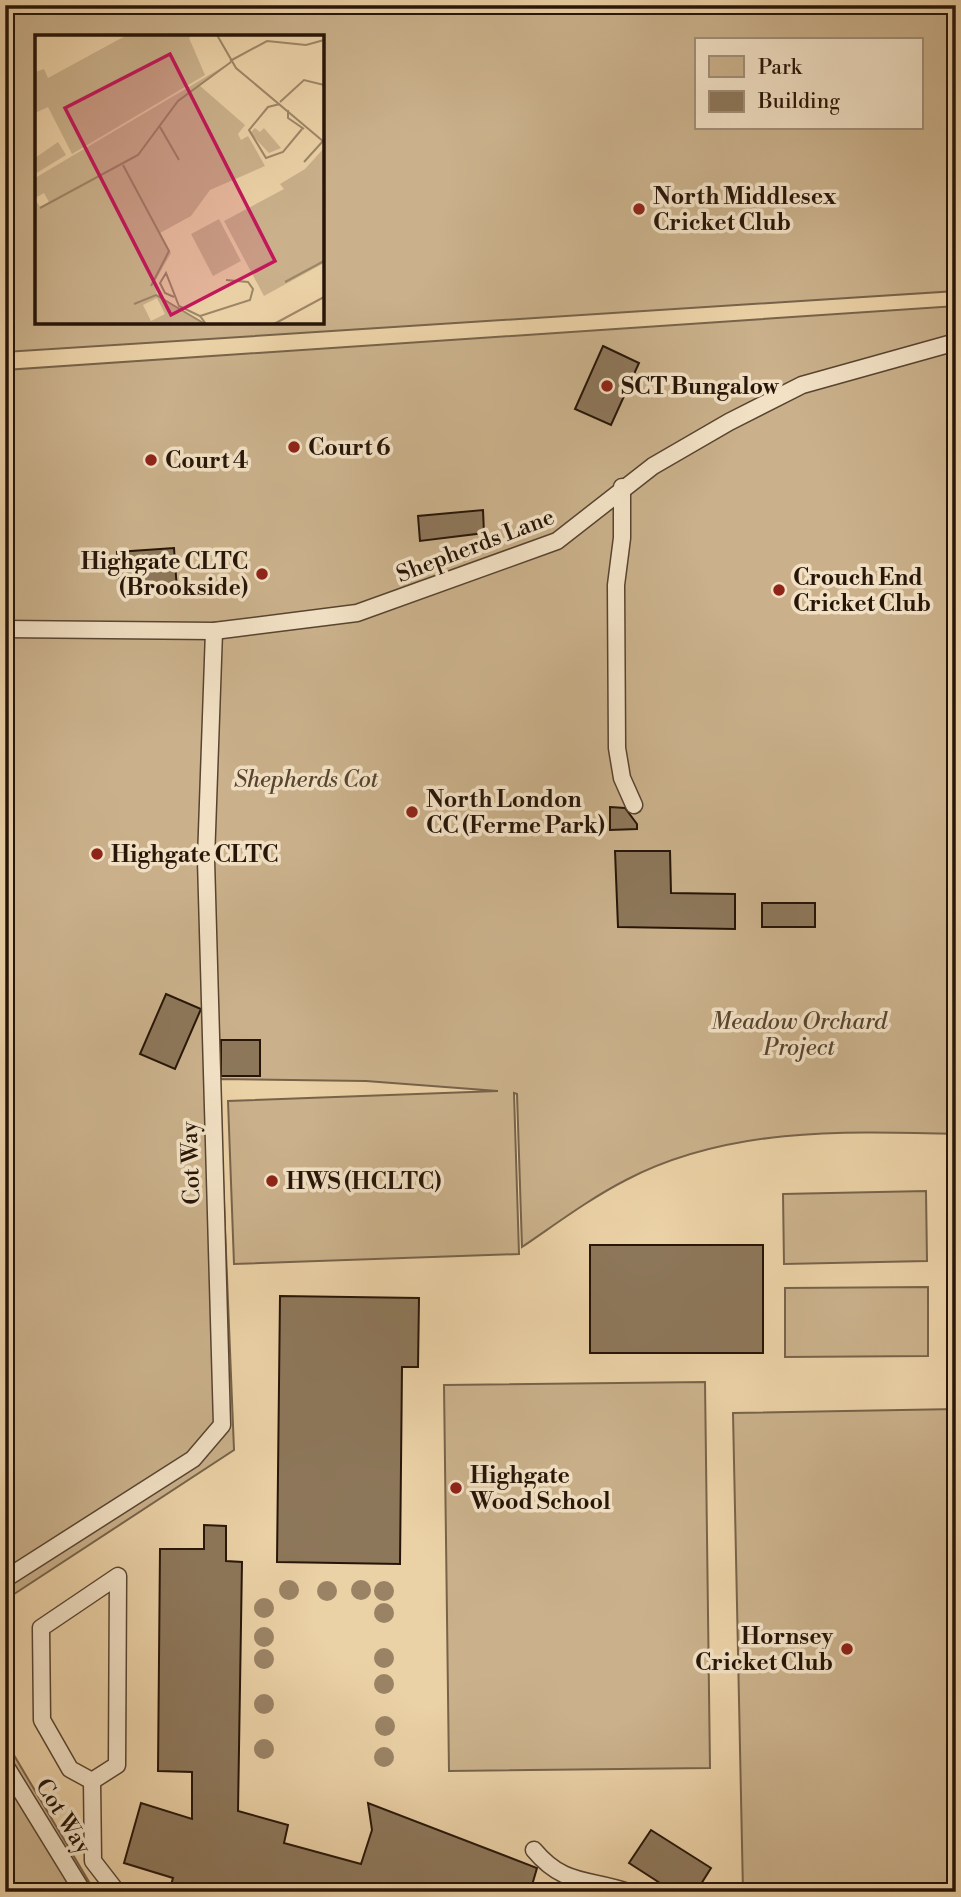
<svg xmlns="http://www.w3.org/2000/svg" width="961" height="1897" viewBox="0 0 961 1897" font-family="'Libre Bodoni',serif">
	<rect width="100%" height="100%" fill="#ebd1a6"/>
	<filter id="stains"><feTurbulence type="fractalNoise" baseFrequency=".00286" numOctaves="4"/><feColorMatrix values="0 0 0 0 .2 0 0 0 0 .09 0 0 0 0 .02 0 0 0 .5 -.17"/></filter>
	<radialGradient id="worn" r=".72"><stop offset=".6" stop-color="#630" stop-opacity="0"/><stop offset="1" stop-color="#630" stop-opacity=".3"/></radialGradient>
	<g fill="#cab18b" stroke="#78634a" stroke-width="2" fill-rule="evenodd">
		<path d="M5 5H956V291L5 352ZM37 37H322V322H37ZM697 40H921V128H697Z"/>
		<path d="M956 306V1134C843 1131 728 1127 626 1180 589 1199 556 1224 522 1247L517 1094 514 1093 519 1254 234 1264 228 1101 498 1091 366 1081 219 1079 234 1450 5 1600V370Z"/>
		<polygon points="926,1191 927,1261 784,1264 783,1194"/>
		<polygon points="928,1287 928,1356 785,1357 785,1288"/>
		<polygon points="705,1382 710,1768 449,1771 444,1385"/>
		<polygon points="956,1409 956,1892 743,1892 733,1413"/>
		<polygon points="5,1740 95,1892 5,1892"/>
	</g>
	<g fill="#8d775a" stroke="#271508" stroke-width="2">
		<polygon points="603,346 639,363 611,425 575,409"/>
		<polygon points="483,510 484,533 420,541 418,516"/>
		<polygon points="174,548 177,590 121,594 117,552"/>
		<polygon points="610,807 625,808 637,824 637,829 610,830"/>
		<polygon points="615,851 670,851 671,893 735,894 735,929 618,927"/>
		<rect x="762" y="903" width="53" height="24"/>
		<polygon points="166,994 201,1009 175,1069 140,1054"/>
		<rect x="221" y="1040" width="39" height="36"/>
		<rect x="590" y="1245" width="173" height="108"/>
		<polygon points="280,1296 419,1298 418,1367 402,1367 400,1564 277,1562"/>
		<polygon points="204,1525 226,1526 226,1561 242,1562 238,1811 288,1825 284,1843 361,1864 372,1830 368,1803 537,1868 530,1892 169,1892 173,1878 124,1863 141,1803 192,1819 192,1772 158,1771 160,1549 204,1549"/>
		<polygon points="651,1830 711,1868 696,1892 674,1892 629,1863"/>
	</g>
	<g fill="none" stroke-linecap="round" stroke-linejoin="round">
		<defs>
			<g id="service">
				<polyline points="622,487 622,538 616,585 617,748 622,778 634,805"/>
				<polyline points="5,629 214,631 357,613 557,541 653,466 729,422 802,385 956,342"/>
				<polygon points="118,1576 117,1765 92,1781 70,1769 42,1720 41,1628"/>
				<polyline points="5,1579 193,1459 222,1425 206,860 214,631"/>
				<polyline points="5,1765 83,1892"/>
				<polyline points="92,1781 93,1861 117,1892"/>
				<path d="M534 1850C564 1886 588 1878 628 1892"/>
			</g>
		</defs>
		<use href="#service" stroke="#584430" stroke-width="19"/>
		<use href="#service" stroke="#f2e1c5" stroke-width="16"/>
	</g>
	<g fill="#9a8365">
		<circle cx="289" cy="1590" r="10"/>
		<circle cx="361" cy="1590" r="10"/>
		<circle cx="327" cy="1591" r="10"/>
		<circle cx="384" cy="1591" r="10"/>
		<circle cx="264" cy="1608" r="10"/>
		<circle cx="384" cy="1613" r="10"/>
		<circle cx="264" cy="1637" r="10"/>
		<circle cx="384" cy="1658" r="10"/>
		<circle cx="264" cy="1659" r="10"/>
		<circle cx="384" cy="1684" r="10"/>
		<circle cx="264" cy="1704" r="10"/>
		<circle cx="385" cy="1726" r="10"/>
		<circle cx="264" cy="1749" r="10"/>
		<circle cx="384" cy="1757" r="10"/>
	</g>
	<g fill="#8f2418" stroke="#f2e1c5" stroke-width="2.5">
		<circle cx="639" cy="209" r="7"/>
		<circle cx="607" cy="386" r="7"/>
		<circle cx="294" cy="447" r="7"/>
		<circle cx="151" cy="460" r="7"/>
		<circle cx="262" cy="574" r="7"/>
		<circle cx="779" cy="590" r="7"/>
		<circle cx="412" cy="812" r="7"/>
		<circle cx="97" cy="854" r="7"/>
		<circle cx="272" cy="1181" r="7"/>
		<circle cx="456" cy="1488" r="7"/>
		<circle cx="847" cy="1649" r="7"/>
	</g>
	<g text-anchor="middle" stroke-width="7" stroke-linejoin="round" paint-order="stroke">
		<g font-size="23" font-weight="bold" fill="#271508" stroke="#f2e1c5" text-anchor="start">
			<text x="653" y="204">North Middlesex<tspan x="653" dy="26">Cricket Club</tspan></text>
			<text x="621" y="394">SCT Bungalow</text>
			<text x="308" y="455">Court 6</text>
			<text x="165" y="468">Court 4</text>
			<text x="248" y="569" text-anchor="end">Highgate CLTC<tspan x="248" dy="26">(Brookside)</tspan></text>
			<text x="793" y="585">Crouch End<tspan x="793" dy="26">Cricket Club</tspan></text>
			<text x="426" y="807">North London<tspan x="426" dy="26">CC (Ferme Park)</tspan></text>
			<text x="111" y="862">Highgate CLTC</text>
			<text x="286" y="1189">HWS (HCLTC)</text>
			<text x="470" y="1483">Highgate<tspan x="470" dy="26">Wood School</tspan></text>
			<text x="833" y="1644" text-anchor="end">Hornsey<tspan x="833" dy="26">Cricket Club</tspan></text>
		</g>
		<g font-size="23" fill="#271508" stroke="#f2e1c5">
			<text transform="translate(475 545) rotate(-21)" y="8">Shepherds Lane</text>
			<text transform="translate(190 1163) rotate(-92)" y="8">Cot Way</text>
			<text transform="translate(64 1816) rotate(58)" y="8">Cot Way</text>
		</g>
		<g font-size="23" font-style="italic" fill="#58442f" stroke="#f2e1c5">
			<text x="306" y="787">Shepherds Cot</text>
			<text x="799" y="1029">Meadow Orchard<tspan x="799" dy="26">Project</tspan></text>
		</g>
	</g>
	<g transform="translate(35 35)">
		<rect width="289" height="289" fill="#ebd1a6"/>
		<path d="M92 0H158L154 3 170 40 37 119 13 72 0 78V37L9 34 13 43ZM191 30 164 50 210 90 203 99 206 105 213 101 230 131 175 155 156 181 125 198 136 218 119 248 122 259 169 289H0V164L5 172 14 167 9 158 0 163V143ZM122 263 130 279 116 286 108 270ZM220 93 225 97 229 93 246 113 234 118 215 98ZM23 107 31 120 0 139V123ZM289 113V228L229 261 189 186 249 154 245 149 270 134ZM184 184 206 226 178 241 156 199Z" fill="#cab18b" fill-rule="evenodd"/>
		<path fill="none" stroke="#9d8667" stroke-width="2" d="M182 0 201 33 289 107M195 26 232 6 271 10 289 5M245 67 269 45 289 50M245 69 233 72 214 95 231 123 248 117 267 94M253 75V83L269 94M125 92 144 125M269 127 288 106M88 130 134 216 116 251M5 173 103 120 143 66 196 27M250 247 289 226M139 262 130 258 125 248 131 238 144 271 165 281 171 289M99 269 121 260 170 289M165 281 215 265 218 254 213 247 191 245M239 289 289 262"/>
		<path fill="#c2185b" fill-opacity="0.15" stroke="#c2185b" stroke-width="3.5" d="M135 19 240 226 136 280 30 73Z"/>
		<rect width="289" height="289" fill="none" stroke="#271508" stroke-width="3.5"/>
	</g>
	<rect width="961" height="1897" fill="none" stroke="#ebd1a6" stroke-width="28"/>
	<rect x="7" y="7" width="947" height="1883" fill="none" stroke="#271508" stroke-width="3.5"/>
	<rect x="14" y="14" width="933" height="1869" fill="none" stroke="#271508" stroke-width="2"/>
	<rect x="695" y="38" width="228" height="91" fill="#f2e1c5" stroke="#a18f79" stroke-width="2"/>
	<rect x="709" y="56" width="35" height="21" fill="#cab18b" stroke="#a18f79" stroke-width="2"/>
	<text x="758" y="74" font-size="21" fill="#271508">Park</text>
	<rect x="709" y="91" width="35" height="21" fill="#8d775a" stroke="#a18f79" stroke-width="2"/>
	<text x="758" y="108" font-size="21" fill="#271508">Building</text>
	<rect width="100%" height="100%" filter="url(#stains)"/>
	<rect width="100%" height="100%" fill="url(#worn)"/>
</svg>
